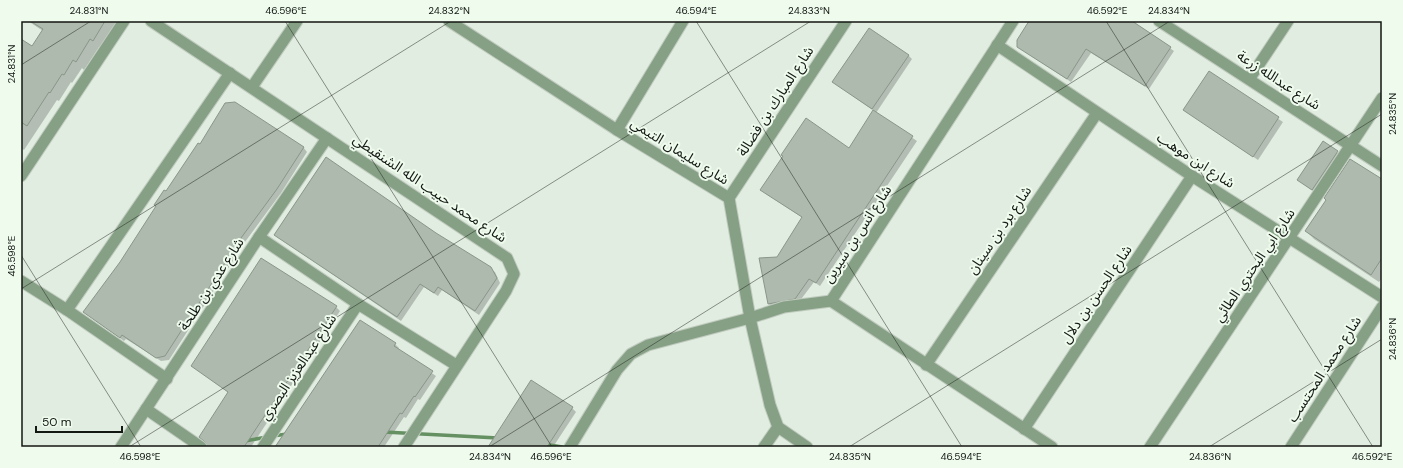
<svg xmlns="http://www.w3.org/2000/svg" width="1403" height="468" viewBox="0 0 1403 468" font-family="'DM Sans','Noto Sans Arabic',sans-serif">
	<rect width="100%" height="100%" fill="#e1ede0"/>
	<g fill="#0003">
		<polygon points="28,21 114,21 117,24 101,49 99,47 84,70 82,68 72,83 71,82 59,101 57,100 24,150 21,148 21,40 32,47 43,31"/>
		<polygon points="1029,21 1131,21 1174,51 1149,89 1091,53 1071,82 1018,47"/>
		<polygon points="908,55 912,59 876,113 917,141 820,286 814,282 799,302 773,308 769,304 803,218 766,194 849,149 874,111 833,82"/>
		<polygon points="1209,72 1283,122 1258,160 1184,110"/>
		<polygon points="1323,142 1342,156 1317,194 1298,180"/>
		<polygon points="303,147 307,152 281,193 245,242 169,360 161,361 126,339 124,341 84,312 121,262 166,192"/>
		<polygon points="1382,180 1382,278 1379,282 1314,239 1306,231"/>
		<polygon points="436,234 495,272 500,283 479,315 442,290 438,296 424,287 401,321 275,235"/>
		<polygon points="336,307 340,311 251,447 208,447 229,393 192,366"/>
		<polygon points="360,321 395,344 399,348 398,350 436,376 420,400 418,399 406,418 404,417 384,447 275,447"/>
		<polygon points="572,408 576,412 553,447 489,447"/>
	</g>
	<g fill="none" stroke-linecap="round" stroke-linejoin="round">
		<g stroke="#649062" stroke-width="3.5">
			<polyline points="384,432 498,438"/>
			<polyline points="273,436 287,434"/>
			<polyline points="245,441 267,437"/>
			<polyline points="544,444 562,447"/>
		</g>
	</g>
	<g fill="#aebaad" stroke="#8a968a">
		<polygon points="30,21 105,21 93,41 90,39 76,62 73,60 64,75 62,74 50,93 49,92 27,126 21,122 21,39 32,46 43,29"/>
		<polygon points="1029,21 1132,21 1171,47 1145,86 1086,49 1067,79 1017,47 1017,40"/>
		<polygon points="869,28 909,55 872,109 832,82"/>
		<polygon points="1209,71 1279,117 1253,157 1183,110"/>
		<polygon points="235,102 304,147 277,189 241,238 165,356 156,358 122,335 120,338 83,312 120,262 156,206 154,205 164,190 166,191 198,143 200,144 225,103"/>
		<polygon points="873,110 913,136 816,283 809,279 795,299 768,304 759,258 777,257 802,217 760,190 783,156 781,155 806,118 849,148"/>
		<polygon points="1323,141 1338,151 1312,190 1297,180"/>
		<polygon points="326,157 436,233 491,267 497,278 475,311 438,287 434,293 420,284 397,317 274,235"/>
		<polygon points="1350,159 1382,179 1382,258 1371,275 1305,231 1326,200 1324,198"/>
		<polygon points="261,258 337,306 244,447 208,447 205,442 199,437 228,392 191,366"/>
		<polygon points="360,320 396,343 394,346 433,371 415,397 414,396 402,414 400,413 378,447 275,447"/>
		<polygon points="531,380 573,407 547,447 488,447"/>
	</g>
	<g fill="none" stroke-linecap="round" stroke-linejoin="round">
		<defs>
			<g id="minor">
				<polyline points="151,21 507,258 514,274 506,291 404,447"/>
				<polyline points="449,21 617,130 729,198 750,318 770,405 778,427 807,447"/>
				<polyline points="1013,21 831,301 1052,447"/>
				<polyline points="1159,21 1382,166"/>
				<polyline points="997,45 1192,176 1382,297"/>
				<polyline points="1250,78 1288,21"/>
				<polyline points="252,87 297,21"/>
				<polyline points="617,130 683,21"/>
				<polyline points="21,176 124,21"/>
				<polyline points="729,198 846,21"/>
				<polyline points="259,237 358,304 456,365"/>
				<polyline points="21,281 67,310 167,379"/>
				<polyline points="67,310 230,73"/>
				<polyline points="926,365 1097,113"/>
				<polyline points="146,409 201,447"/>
				<polyline points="1024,429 1192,176"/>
				<polyline points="121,447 259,237 327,138"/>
				<polyline points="263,447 358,304"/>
				<polyline points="570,447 617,370 631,354 648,345 750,318 784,307 831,301"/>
				<polyline points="764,447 778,427"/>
				<polyline points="1150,447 1382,98"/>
				<polyline points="1291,447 1382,307"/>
			</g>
		</defs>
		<use href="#minor" stroke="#c0cbbf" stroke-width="13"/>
		<use href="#minor" stroke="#86a085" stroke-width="11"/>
	</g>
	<path fill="none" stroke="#131712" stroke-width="1" stroke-opacity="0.45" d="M285 21 552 447M696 21 962 447M1106 21 1373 447M21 65 91 21M21 255 141 447M21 289 451 21M129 447 811 21M489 447 1170 21M849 447 1382 114M1209 447 1382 339"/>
	<g text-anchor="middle" stroke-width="4" stroke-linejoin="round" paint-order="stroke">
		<g font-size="14" fill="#131712" stroke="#eefbed">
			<text transform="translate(1279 80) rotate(33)" y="5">شارع عبدالله زرعة</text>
			<text transform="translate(775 101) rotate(-57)" y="5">شارع المبارك بن فضالة</text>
			<text transform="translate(680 151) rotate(32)" y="5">شارع سليمان التيمي</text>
			<text transform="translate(1196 160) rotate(33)" y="5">شارع ابن موهب</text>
			<text transform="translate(430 188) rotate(34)" y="5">شارع محمد حبيب الله الشنقيطي</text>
			<text transform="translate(999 230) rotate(-56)" y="5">شارع برد بن سينان</text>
			<text transform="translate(857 234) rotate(-57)" y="5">شارع انس بن سيرين</text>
			<text transform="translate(1254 265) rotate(-56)" y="5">شارع ابي البحتري الطائي</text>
			<text transform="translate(211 284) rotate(-57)" y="5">شارع عدي بن طلحة</text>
			<text transform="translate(1096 294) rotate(-56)" y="5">شارع الحسن بن دلال</text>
			<text transform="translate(298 367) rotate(-56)" y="5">شارع عبدالعزيز البصري</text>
			<text transform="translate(1324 369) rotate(-57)" y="5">شارع محمد المحتسب</text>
		</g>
	</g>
	<rect width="1403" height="468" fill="none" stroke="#eefbed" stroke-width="44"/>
	<path d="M36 426v6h86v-6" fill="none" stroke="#131712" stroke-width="2"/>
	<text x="42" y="426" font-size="12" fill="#131712" stroke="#eefbed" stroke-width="3" paint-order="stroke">50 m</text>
	<rect x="22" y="22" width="1359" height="424" fill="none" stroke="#131712" stroke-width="1.5"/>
	<g font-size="10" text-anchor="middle" fill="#131712">
		<text x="89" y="14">24.831°N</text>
		<text x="286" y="14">46.596°E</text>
		<text x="449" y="14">24.832°N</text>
		<text x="696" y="14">46.594°E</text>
		<text x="809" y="14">24.833°N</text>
		<text x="1107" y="14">46.592°E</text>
		<text x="1169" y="14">24.834°N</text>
		<text transform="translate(11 64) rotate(-90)" y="4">24.831°N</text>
		<text transform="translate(1392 114) rotate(-90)" y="4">24.835°N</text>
		<text transform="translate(11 256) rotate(-90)" y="4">46.598°E</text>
		<text transform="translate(1392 339) rotate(-90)" y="4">24.836°N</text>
		<text x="140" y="460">46.598°E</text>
		<text x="490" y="460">24.834°N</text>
		<text x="551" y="460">46.596°E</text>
		<text x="850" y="460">24.835°N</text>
		<text x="961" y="460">46.594°E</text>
		<text x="1210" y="460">24.836°N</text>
		<text x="1372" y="460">46.592°E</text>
	</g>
</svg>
